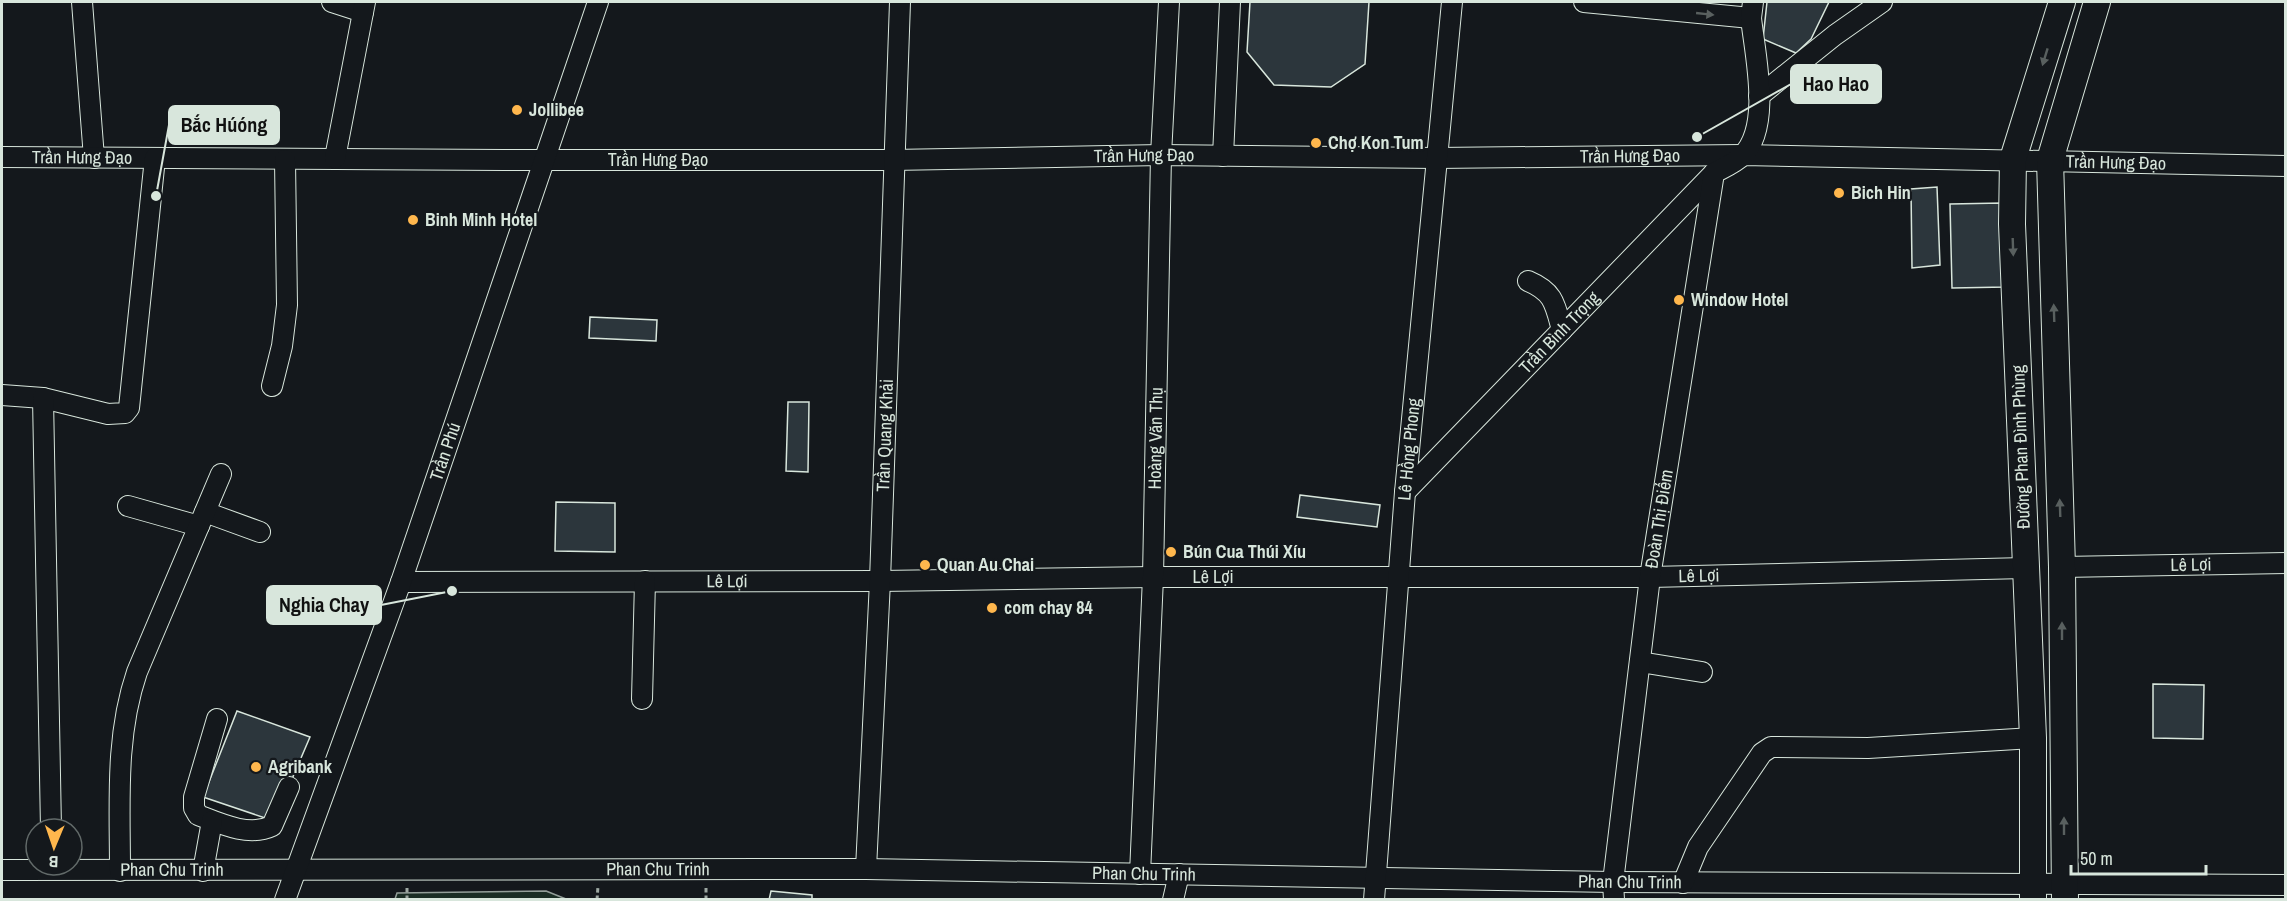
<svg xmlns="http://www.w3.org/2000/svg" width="2287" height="901" viewBox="0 0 2287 901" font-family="'Archivo Narrow',sans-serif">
	<rect width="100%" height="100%" fill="#14181c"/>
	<polygon fill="#1a2d24" stroke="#939e99" stroke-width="1.5" points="546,891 566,899 395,899 397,893"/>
	<g fill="#2c363c" stroke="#d8e6dc" stroke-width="1.5">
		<polygon points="1250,2 1369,2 1365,64 1331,87 1274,85 1247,52"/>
		<polygon points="1767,2 1829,2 1811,39 1796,53 1763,39"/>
		<polygon points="1937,187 1940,265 1912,268 1911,189"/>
		<polygon points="2002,203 2006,287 1952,288 1950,204"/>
		<polygon points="590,317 657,320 656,341 589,338"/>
		<polygon points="788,402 809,402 808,472 786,471"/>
		<polygon points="1300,495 1380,505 1377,527 1297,517"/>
		<polygon points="556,502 615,503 615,552 555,551"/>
		<polygon points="2153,684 2204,685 2203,739 2153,738"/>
		<polygon points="237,711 310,737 274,821 203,797"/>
		<polygon points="771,891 812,895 812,900 769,900"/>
	</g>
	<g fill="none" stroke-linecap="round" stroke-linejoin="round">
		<defs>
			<g id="minor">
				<polyline points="82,2 94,158"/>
				<polyline points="332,2 363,12"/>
				<polyline points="1584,2 1751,18"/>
				<polyline points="1759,96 1835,35 1882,2"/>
				<polyline points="1223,156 1230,2"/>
				<path id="s1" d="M2 157 503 160H892L1161 155 1436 158 1743 155 2286 166"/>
				<polyline points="335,158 365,2"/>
				<path d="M1528 281C1554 292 1555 304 1562 330"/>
				<polyline points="272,386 282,346 287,305 285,160"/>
				<polyline points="2,395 43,398 108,414 125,413 129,408 155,158"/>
				<polyline points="43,398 51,829"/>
				<path id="s2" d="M1405 492 1714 173"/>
				<polyline points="128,506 199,526"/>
				<polyline points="205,512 260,532"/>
				<path id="s3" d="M2062 567 2286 563"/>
				<path id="s4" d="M401 582 880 581 1153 577H1650L2025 568"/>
				<polyline points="1640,662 1702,672"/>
				<polyline points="642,699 645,581"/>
				<path d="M217 719 194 797V808L198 815C221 824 249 837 272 826L289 787"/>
				<path id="s5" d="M866 869 880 581 900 2"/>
				<path id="s6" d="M2 870 866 869 1613 882 2286 885"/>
				<path d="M120 871C120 804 115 736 137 672L221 474"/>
				<polyline points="203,871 212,821"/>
				<path id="s7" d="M1140 874 1153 577 1161 155 1169 2"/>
				<polyline points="1683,883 1698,847 1762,753 1771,747 1868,748 2033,738"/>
				<path id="s8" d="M285 900 401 582 598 2"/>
				<polyline points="1173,900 1179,874"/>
				<path id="s9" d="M1374 900 1405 492 1452 2"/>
				<path id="s10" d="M1614 900 1613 882 1650 577 1714 173C1723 168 1735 163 1742 156 1772 127 1755 55 1751 18L1753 2"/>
			</g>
			<g id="major">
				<polyline points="2033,900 2033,738 2012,224 2013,159 2062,2"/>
				<polyline points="2065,900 2062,567 2050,160 2097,2"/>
			</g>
		</defs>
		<use href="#minor" stroke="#d8e6dc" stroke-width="22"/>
		<use href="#major" stroke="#d8e6dc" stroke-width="28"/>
		<g stroke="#9da8a2" stroke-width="3" stroke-dasharray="4.5 3" stroke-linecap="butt">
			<polyline points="407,900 407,886"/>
			<polyline points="597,900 598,886"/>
			<polyline points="706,900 706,886"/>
		</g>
		<use href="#minor" stroke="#14181c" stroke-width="20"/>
		<use href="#major" stroke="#14181c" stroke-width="26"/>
	</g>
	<defs><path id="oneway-solid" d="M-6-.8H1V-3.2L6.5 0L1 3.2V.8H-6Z" transform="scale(1.5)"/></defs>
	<g fill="#59605f">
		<use href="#oneway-solid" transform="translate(1705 14) rotate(6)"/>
		<use href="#oneway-solid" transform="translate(2045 57) rotate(107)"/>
		<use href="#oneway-solid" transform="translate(2013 247) rotate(88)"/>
		<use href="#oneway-solid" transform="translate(2054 313) rotate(-92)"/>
		<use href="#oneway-solid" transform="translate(2060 508) rotate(-92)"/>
		<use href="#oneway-solid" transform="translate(2062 631) rotate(-90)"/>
		<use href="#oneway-solid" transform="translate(2064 826) rotate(-90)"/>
	</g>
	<g fill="#ffb74d" stroke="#14181c" stroke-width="2">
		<circle cx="517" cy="110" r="6"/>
		<circle cx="1316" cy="143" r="6"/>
		<circle cx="1839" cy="193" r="6"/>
		<circle cx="413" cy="220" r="6"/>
		<circle cx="1679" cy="300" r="6"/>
		<circle cx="1171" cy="552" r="6"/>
		<circle cx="925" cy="565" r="6"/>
		<circle cx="992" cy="608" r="6"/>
		<circle cx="256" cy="767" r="6"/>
	</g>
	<g text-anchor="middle" stroke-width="4.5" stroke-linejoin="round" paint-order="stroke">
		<g font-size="18" font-weight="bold" fill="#d8e6dc" stroke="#14181c" text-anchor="start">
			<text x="529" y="116">Jollibee</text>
			<text x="1328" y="149">Chợ Kon Tum</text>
			<text x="1851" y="199">Bich Hin</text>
			<text x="425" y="226">Binh Minh Hotel</text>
			<text x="1691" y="306">Window Hotel</text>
			<text x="1183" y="558">Bún Cua Thúi Xíu</text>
			<text x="937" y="571">Quan Au Chai</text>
			<text x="1004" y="614">com chay 84</text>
			<text x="268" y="773">Agribank</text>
		</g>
		<g font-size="18" fill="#d8e6dc" stroke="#14181c">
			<text dy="6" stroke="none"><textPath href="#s1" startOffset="1142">Trần Hưng Đạo</textPath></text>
			<text dy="6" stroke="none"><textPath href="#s1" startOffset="1628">Trần Hưng Đạo</textPath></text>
			<text dy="6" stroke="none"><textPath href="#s1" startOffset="80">Trần Hưng Đạo</textPath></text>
			<text dy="6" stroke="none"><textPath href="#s1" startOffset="656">Trần Hưng Đạo</textPath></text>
			<text dy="6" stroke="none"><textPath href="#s1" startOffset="2114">Trần Hưng Đạo</textPath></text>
			<text dy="6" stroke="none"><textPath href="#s2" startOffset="222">Trần Bình Trọng</textPath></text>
			<text dy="6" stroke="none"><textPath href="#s5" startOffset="434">Trần Quang Khải</textPath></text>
			<text dy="6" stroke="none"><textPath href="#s7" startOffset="436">Hoàng Văn Thụ</textPath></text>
			<text transform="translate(2021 447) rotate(-92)" y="6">Đường Phan Đình Phùng</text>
			<text dy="6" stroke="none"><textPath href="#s9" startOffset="452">Lê Hồng Phong</textPath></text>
			<text dy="6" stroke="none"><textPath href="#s8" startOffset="476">Trần Phú</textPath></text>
			<text dy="6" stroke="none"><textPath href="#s10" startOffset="384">Đoàn Thị Điểm</textPath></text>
			<text dy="6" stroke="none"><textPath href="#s3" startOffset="129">Lê Lợi</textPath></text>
			<text dy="6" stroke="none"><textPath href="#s4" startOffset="1298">Lê Lợi</textPath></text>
			<text dy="6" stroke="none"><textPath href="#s4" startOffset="812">Lê Lợi</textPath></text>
			<text dy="6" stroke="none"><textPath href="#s4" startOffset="326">Lê Lợi</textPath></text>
			<text dy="6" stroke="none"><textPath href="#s6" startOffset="656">Phan Chu Trinh</textPath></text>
			<text dy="6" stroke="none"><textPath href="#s6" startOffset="170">Phan Chu Trinh</textPath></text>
			<text dy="6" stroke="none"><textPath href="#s6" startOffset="1142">Phan Chu Trinh</textPath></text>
			<text dy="6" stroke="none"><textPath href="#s6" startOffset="1628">Phan Chu Trinh</textPath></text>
		</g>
	</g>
	<path fill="none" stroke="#d8e6dc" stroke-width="2" d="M1697 137L1791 84M156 196L169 125M452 591L381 605"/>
	<g fill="#d8e6dc" stroke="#14181c" stroke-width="2">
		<circle cx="1697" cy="137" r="6"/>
		<circle cx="156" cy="196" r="6"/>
		<circle cx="452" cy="591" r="6"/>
	</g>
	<g fill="#d8e6dc" stroke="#d8e6dc" stroke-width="2">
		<rect x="1791" y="65" width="90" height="38" rx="6"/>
		<rect x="169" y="106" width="110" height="38" rx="6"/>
		<rect x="267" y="586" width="114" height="38" rx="6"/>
	</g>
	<g font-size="20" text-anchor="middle" font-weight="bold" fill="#111">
		<text x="1836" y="91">Hao Hao</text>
		<text x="224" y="132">Bắc Húóng</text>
		<text x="324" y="612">Nghia Chay</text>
	</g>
	<rect width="2287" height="901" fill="none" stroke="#d8e6dc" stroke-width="6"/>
	<g transform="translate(54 847) rotate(182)"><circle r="28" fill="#14181c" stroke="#626a69" stroke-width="1.5"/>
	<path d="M0-4.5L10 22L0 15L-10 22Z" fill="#ffb74d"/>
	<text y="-9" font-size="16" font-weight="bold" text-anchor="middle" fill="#d8e6dc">B</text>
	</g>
	<path d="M2071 865v9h135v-9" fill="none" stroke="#d8e6dc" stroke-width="3"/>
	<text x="2080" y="865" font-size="18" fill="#d8e6dc" stroke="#14181c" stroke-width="4.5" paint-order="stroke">50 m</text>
</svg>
